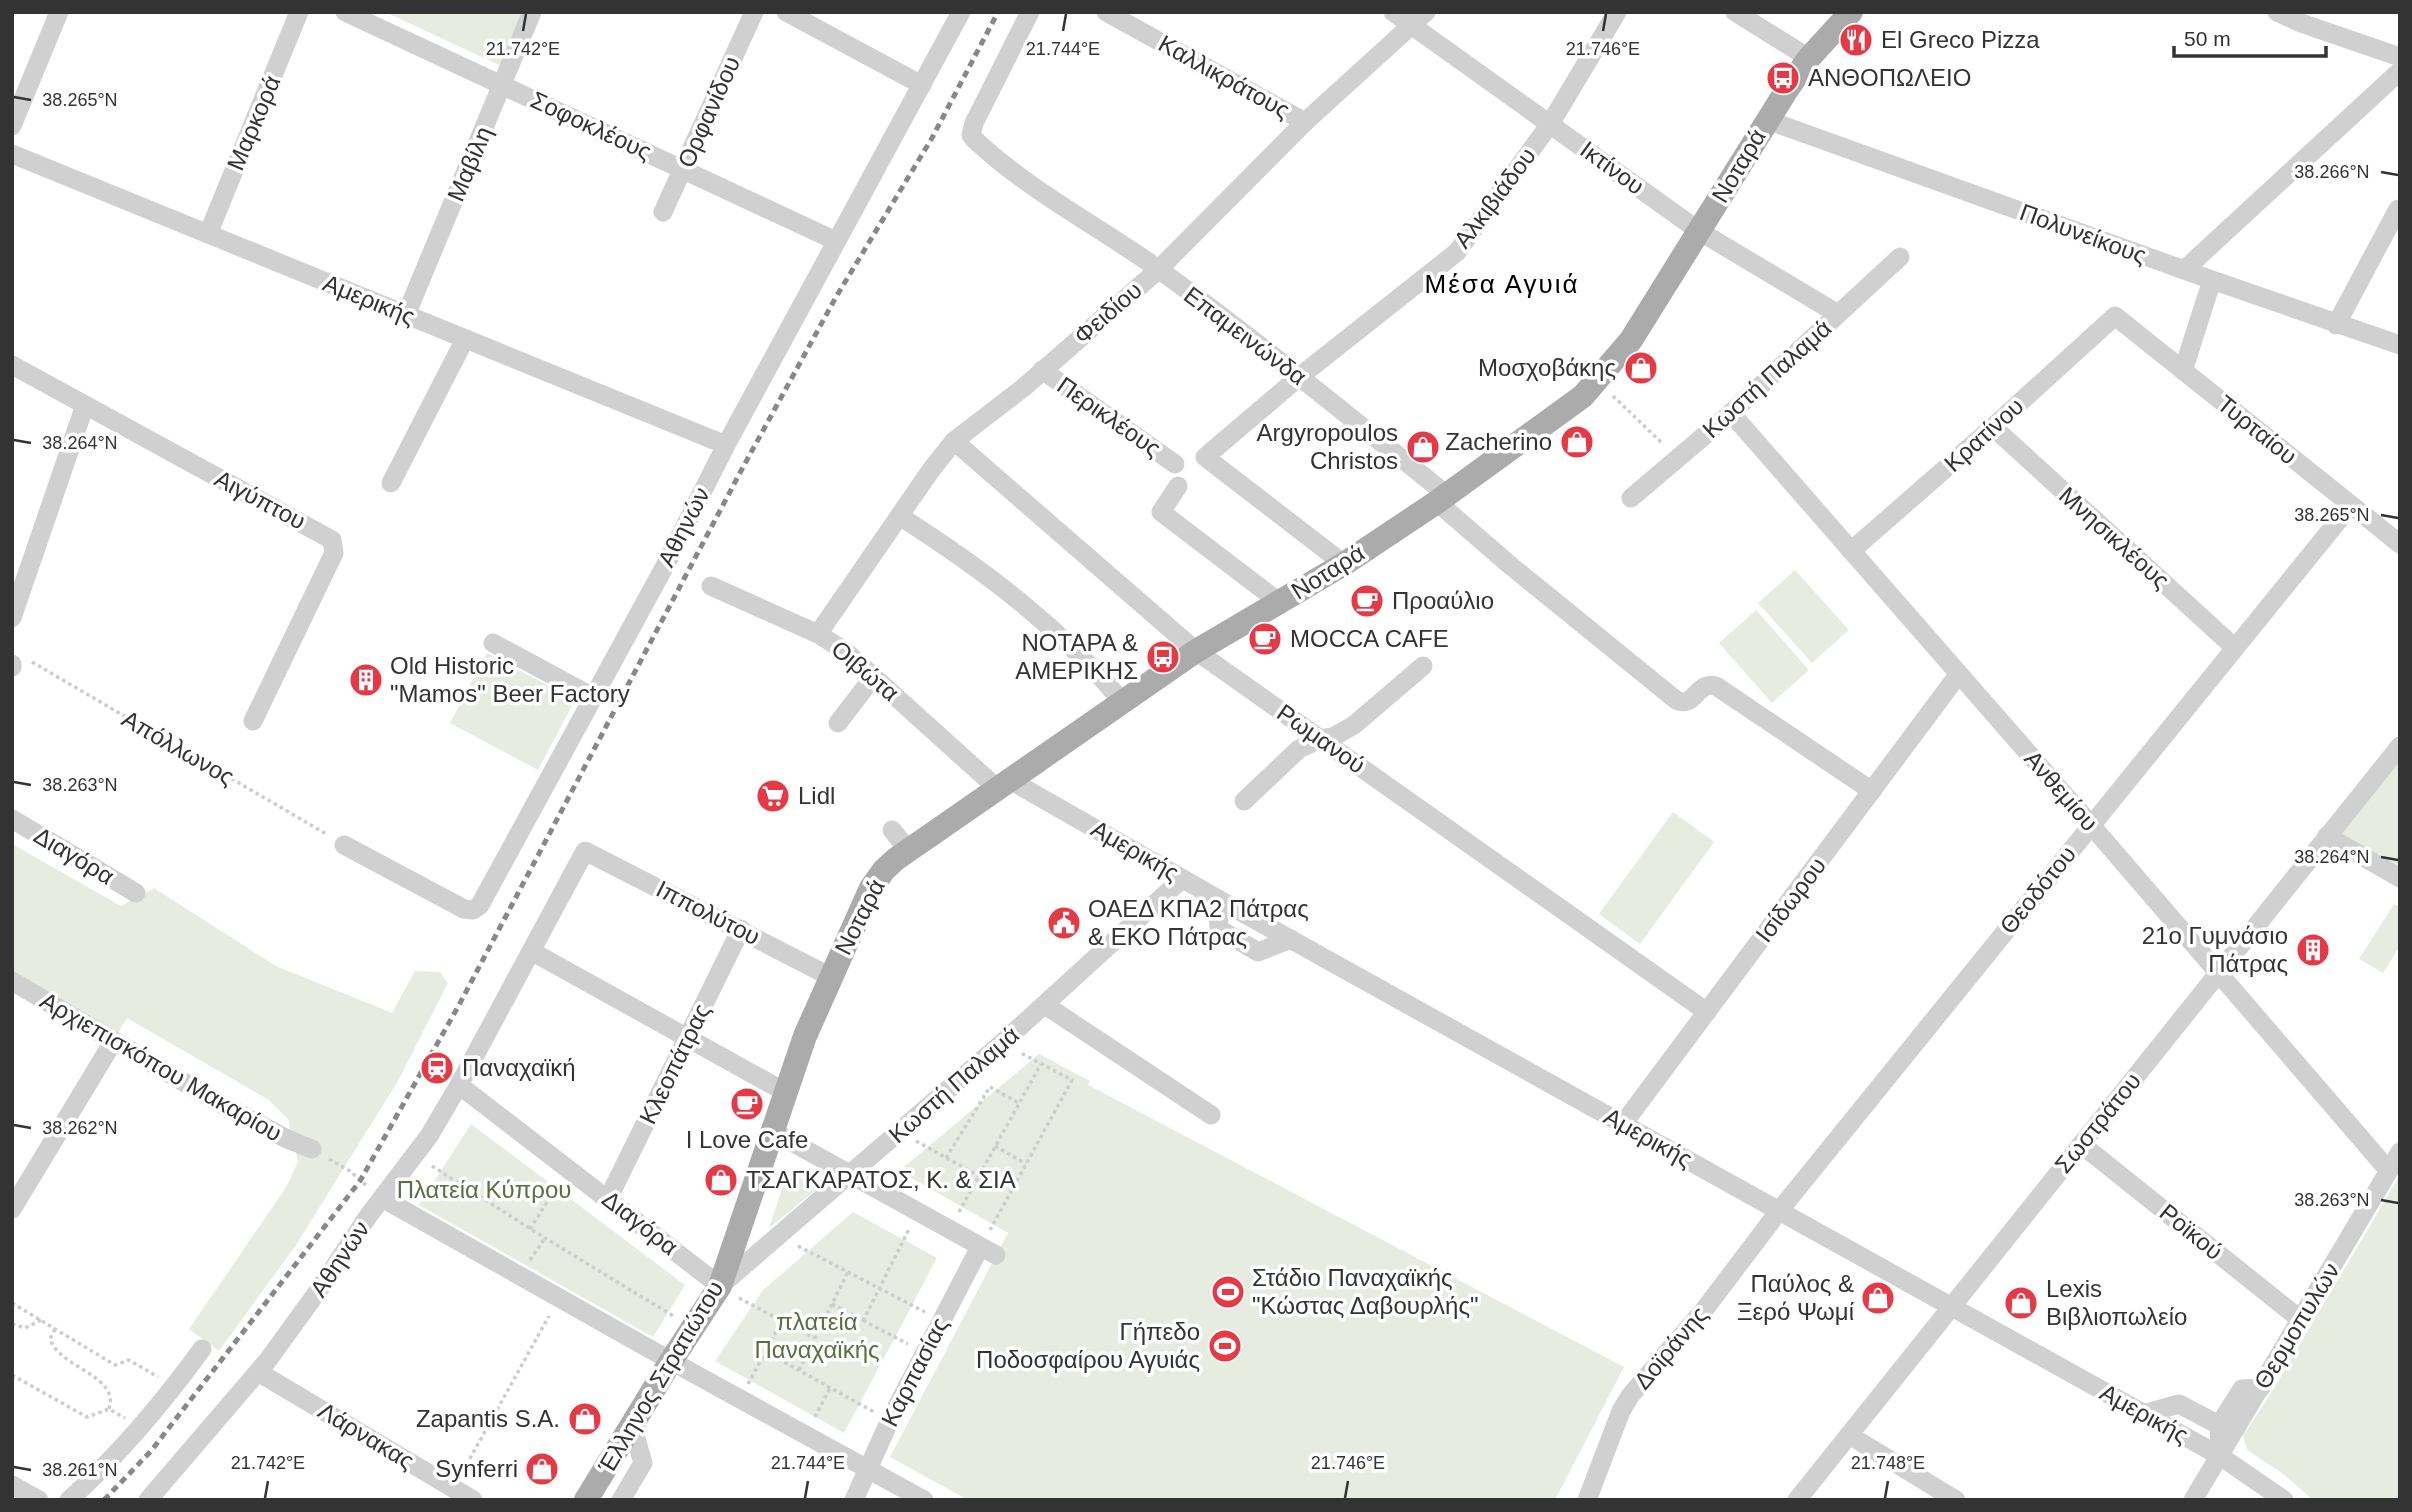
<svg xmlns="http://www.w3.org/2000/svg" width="2412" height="1512" viewBox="0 0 2412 1512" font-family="Arial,sans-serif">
	<rect width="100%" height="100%" fill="#fff"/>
	<g fill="#e6ecdf">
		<polygon points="385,12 523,12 501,66"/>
		<polygon points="1795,570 1849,630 1812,663 1758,603"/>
		<polygon points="1756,610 1809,670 1772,703 1719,643"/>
		<polygon points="487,653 575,700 538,770 450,723"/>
		<polygon points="2400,746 2400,878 2327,836"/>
		<polygon points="1673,812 1714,842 1640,944 1599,914"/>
		<polygon points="12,844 121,906 154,888 276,966 392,1013 415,971 440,972 448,983 398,1081 296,1245 219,1351 189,1329 287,1186 298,1161 288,1119 269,1100 127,1018 115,1038 12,978"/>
		<polygon points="2394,904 2400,907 2400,946 2383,973 2359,959"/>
		<polygon points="1039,1054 1090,1081 1088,1085 1624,1367 1555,1500 968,1500 890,1457 1008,1233 899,1171"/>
		<polygon points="471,1124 685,1285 653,1337 419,1205"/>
		<polygon points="788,1171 818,1188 769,1228"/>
		<polygon points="2400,1175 2400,1500 2313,1500 2282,1473 2247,1450 2243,1435 2265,1403"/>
		<polygon points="853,1212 937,1258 844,1433 715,1361 763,1290"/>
	</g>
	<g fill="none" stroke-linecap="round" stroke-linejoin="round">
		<g stroke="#cdcdcd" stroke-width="3.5" stroke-dasharray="3.5 3.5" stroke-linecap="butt">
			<polyline points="1613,396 1663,444"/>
			<polyline points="32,662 328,835"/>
			<polyline points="990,1087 1019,1103"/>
			<polyline points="916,1141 979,1176"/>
			<polyline points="995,1146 1026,1164"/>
			<polyline points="946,1158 990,1087"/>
			<polyline points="329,1159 350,1171 368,1187"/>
			<polyline points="432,1166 545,1238 675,1317"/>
			<polyline points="959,1212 1041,1064"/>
			<polyline points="530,1229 559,1183"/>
			<polyline points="990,1230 1072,1080 1019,1052"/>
			<polyline points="798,1246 925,1312"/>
			<polyline points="530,1260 545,1238"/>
			<polyline points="739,1298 814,1338"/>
			<polyline points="12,1303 115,1365 129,1360 158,1377"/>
			<polyline points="832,1304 908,1344"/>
			<polyline points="863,1321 909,1229"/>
			<polyline points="12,1324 25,1328 41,1320"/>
			<path d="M55 1329 50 1339C59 1365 104 1372 110 1397 111 1401 110 1405 109 1409"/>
			<polyline points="766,1352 874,1412"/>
			<polyline points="799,1370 848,1272"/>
			<polyline points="12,1375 87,1417 109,1409 125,1418"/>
			<polyline points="748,1384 782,1321"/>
			<polyline points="815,1417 830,1388"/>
			<polyline points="463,1471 549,1316"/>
		</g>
		<g stroke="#d0d0d0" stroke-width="19">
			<polyline points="345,12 836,241"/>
			<polyline points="786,12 922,85"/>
			<path d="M1030 12 974 123 971 135 974 139C1028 190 1096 225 1157 268 1256 340 1351 418 1447 495"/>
			<polyline points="1106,12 1305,122"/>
			<polyline points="1393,12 1699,231 1838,314"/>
			<polyline points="1735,12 1809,58"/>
			<polyline points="2277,12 2301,23 2400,57"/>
			<polyline points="1767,120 2212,280 2400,345"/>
			<polyline points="12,126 59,12"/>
			<polyline points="12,154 726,445"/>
			<polyline points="663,212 754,12"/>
			<polyline points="208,234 299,12"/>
			<polyline points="2184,270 2400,71"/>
			<polyline points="406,315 532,12"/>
			<polyline points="2336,325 2398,209"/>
			<polyline points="12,365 332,540 334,553 253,721"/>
			<polyline points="1042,370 1175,464"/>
			<polyline points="2183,371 2212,280"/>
			<polyline points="1731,413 2091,825 2389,1171"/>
			<polyline points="1993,427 2235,648"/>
			<polyline points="954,441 1196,651 1707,1012"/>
			<polyline points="391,483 465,339"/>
			<polyline points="1178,486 1161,512 1279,602"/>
			<polyline points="1631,498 1731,413 1900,257"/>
			<path d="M1437 502 1511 566 1676 700C1696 709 1696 680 1716 686L1872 791"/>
			<path d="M901 517C984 570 1057 625 1122 701"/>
			<polyline points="1851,551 1993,427 2115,316 2400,544"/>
			<polyline points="1344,564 1205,457 1299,377 1457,252 1550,124 1617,12"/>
			<polyline points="711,586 818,634 845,651 998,789"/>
			<polyline points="12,618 85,405"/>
			<polyline points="818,634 931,470 954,441 1023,388 1158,270 1305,122 1426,12"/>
			<polyline points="493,643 593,697"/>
			<polyline points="12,664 12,667"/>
			<polyline points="838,723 874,676"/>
			<polyline points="1010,780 1218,899 2220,1456 2284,1500"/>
			<polyline points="1244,801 1299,749 1320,739 1333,737 1354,725 1423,666"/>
			<polyline points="12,819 136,893"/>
			<polyline points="892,830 909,851"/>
			<polyline points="2327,836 2400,878"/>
			<polyline points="344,845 464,909 473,910 480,905 666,564 726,445 961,12"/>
			<polyline points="1218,899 1219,929 1258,952 1291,939"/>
			<polyline points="531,951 785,1092"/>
			<polyline points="12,981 221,1104 287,1139 312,1149"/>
			<polyline points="1045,1005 1211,1115"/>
			<polyline points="459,1085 720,1286 1002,1043 1182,879"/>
			<polyline points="1623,1124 1958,675"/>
			<polyline points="772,1131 996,1255"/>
			<polyline points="2081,1144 2301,1320"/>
			<polyline points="382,1198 671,1361 924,1500"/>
			<polyline points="608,1199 741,929"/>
			<polyline points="12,1209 113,1042"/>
			<polyline points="258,1372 473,1500"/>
			<polyline points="2143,1414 2179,1404 2219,1425 2220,1455"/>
			<polyline points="2219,1425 2242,1389 2261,1388"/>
			<polyline points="1849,1435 1956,1500"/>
			<polyline points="12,1485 39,1500"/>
			<path d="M69 1500C120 1454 162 1404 202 1349"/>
			<polyline points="148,1500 268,1360 318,1291 369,1215 429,1136 459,1085 585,851 831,977"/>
			<polyline points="621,1500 643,1463 632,1425"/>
			<polyline points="854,1500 890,1420 980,1247"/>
			<polyline points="1587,1500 1621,1411 1630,1396 1704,1310 1779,1211 2351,505"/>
			<polyline points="1797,1500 2400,746"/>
			<polyline points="2193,1500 2400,1152"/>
		</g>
		<polyline stroke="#ababab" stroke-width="24" points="586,1500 671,1361 720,1286 805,1036 871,888 884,870 896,859 1196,651 1344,564 1437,502 1583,396 1631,340 1788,88 1809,58 1851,12"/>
		<polyline stroke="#888" stroke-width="5" stroke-dasharray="7 5" stroke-linecap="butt" points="104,1500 151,1451 360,1181 459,1005 742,469 836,297 932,138 998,12"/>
	</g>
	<path fill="none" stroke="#333" stroke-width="2.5" d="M523 31 526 14M1063 31 1066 14M1603 31 1606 14M14 97 31 100M2381 172 2398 175M14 440 31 443M2381 515 2398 518M14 782 31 785M2381 857 2398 860M14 1125 31 1128M2381 1200 2398 1203M14 1467 31 1470M265 1498 268 1481M805 1498 808 1481M1345 1498 1348 1481M1885 1498 1888 1481"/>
	<defs>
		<symbol id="restaurant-disc" viewBox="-11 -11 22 22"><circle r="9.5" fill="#e63946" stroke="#fff"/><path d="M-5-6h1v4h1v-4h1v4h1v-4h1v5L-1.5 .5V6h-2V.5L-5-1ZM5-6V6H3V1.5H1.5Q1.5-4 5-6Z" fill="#fff"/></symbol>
		<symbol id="bus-disc" viewBox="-11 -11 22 22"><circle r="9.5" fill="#e63946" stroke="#fff"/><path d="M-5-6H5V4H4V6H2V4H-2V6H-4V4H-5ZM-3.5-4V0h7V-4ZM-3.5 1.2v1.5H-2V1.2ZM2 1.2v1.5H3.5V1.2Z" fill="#fff"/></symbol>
		<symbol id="shop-disc" viewBox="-11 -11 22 22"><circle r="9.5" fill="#e63946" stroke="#fff"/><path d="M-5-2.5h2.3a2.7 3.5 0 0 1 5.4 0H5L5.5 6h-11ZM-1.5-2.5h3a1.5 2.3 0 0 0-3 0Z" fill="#fff"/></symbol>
		<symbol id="cafe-disc" viewBox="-11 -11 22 22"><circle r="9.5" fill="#e63946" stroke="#fff"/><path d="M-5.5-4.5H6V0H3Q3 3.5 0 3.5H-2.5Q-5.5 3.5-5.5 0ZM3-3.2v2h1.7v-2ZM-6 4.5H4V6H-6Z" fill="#fff"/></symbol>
		<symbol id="building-disc" viewBox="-11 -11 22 22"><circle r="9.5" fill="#e63946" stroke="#fff"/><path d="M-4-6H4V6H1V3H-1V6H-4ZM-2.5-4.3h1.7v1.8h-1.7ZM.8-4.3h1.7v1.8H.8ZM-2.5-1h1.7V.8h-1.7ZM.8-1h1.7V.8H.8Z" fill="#fff"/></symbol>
		<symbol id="supermarket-disc" viewBox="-11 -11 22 22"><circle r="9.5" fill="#e63946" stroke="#fff"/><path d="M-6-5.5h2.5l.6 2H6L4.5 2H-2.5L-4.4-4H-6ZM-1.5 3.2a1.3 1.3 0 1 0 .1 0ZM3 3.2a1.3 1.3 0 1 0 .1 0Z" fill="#fff"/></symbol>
		<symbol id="civic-disc" viewBox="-11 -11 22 22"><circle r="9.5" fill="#e63946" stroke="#fff"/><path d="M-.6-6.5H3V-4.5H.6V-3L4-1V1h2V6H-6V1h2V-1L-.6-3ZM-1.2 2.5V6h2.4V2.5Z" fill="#fff"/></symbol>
		<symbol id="station-disc" viewBox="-11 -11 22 22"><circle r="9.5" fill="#e63946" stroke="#fff"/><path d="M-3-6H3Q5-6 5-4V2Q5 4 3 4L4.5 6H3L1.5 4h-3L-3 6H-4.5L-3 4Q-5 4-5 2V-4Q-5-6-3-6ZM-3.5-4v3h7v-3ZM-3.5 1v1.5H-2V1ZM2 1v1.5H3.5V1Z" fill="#fff"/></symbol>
		<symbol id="stadium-disc" viewBox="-11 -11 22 22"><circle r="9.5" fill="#e63946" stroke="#fff"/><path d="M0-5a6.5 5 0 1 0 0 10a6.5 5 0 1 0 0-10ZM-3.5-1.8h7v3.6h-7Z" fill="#fff"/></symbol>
	</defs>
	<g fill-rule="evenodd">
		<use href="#restaurant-disc" x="1837" y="21" width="38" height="38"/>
		<use href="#bus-disc" x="1764" y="59" width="38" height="38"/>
		<use href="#shop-disc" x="1622" y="349" width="38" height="38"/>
		<use href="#shop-disc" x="1558" y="423" width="38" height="38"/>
		<use href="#shop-disc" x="1404" y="428" width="38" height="38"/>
		<use href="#cafe-disc" x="1348" y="582" width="38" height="38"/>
		<use href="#cafe-disc" x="1246" y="620" width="38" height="38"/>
		<use href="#bus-disc" x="1144" y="638" width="38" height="38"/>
		<use href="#building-disc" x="347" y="661" width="38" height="38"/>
		<use href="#supermarket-disc" x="754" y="777" width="38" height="38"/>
		<use href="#civic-disc" x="1045" y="904" width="38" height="38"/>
		<use href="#building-disc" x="2294" y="931" width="38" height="38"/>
		<use href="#station-disc" x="418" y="1049" width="38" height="38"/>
		<use href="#cafe-disc" x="728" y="1085" width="38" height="38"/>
		<use href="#shop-disc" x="702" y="1161" width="38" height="38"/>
		<use href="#stadium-disc" x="1209" y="1273" width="38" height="38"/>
		<use href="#shop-disc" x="1859" y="1279" width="38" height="38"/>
		<use href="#shop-disc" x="2002" y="1284" width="38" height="38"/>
		<use href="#stadium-disc" x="1206" y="1327" width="38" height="38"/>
		<use href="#shop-disc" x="566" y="1400" width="38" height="38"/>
		<use href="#shop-disc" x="523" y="1450" width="38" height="38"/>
	</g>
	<g text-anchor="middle" stroke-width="7" stroke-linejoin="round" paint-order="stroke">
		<g font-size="24" fill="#333" stroke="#fff" text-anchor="start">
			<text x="1881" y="48">El Greco Pizza</text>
			<text x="1808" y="86">ΑΝΘΟΠΩΛΕΙΟ</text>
			<text x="1616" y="376" text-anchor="end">Μοσχοβάκης</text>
			<text x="1398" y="441" text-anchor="end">Argyropoulos<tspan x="1398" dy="28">Christos</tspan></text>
			<text x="1552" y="450" text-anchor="end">Zacherino</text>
			<text x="1392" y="609">Προαύλιο</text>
			<text x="1290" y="647">MOCCA CAFE</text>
			<text x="1138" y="651" text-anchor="end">ΝΟΤΑΡΑ &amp;<tspan x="1138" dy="28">ΑΜΕΡΙΚΗΣ</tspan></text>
			<text x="390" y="674">Old Historic<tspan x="390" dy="28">"Mamos" Beer Factory</tspan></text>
			<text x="798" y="804">Lidl</text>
			<text x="1088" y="917">ΟΑΕΔ ΚΠΑ2 Πάτρας<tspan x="1088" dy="28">&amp; ΕΚΟ Πάτρας</tspan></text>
			<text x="2288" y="944" text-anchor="end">21ο Γυμνάσιο<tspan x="2288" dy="28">Πάτρας</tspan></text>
			<text x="462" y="1076">Παναχαϊκή</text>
			<text x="747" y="1148" text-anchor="middle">I Love Cafe</text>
			<text x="746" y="1188">ΤΣΑΓΚΑΡΑΤΟΣ, Κ. &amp; ΣΙΑ</text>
			<text x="1252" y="1286">Στάδιο Παναχαϊκής<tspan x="1252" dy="28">"Κώστας Δαβουρλής"</tspan></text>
			<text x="1854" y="1292" text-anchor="end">Παύλος &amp;<tspan x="1854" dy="28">Ξερό Ψωμί</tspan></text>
			<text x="2046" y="1297">Lexis<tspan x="2046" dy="28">Βιβλιοπωλείο</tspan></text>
			<text x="1200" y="1340" text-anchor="end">Γήπεδο<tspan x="1200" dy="28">Ποδοσφαίρου Αγυιάς</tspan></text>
			<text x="560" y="1427" text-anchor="end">Zapantis S.A.</text>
			<text x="518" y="1477" text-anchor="end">Synferri</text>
		</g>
		<g font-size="24" fill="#333" stroke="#fff">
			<text transform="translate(1224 77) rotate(29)" y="8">Καλλικράτους</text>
			<text transform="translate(709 112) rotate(-66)" y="8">Ορφανίδου</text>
			<text transform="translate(254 123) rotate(-67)" y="8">Μαρκορά</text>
			<text transform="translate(591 126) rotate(25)" y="8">Σοφοκλέους</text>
			<text transform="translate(470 164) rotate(-67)" y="8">Μαβίλη</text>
			<text transform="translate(1739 166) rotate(-59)" y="8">Νοταρά</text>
			<text transform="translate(1612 168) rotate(36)" y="8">Ικτίνου</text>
			<text transform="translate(1495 198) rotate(-53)" y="8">Αλκιβιάδου</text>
			<text transform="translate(2083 234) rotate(20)" y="8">Πολυνείκους</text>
			<text transform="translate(369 300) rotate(22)" y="8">Αμερικής</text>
			<text transform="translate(1108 313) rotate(-41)" y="8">Φειδίου</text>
			<text transform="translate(1245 336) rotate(37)" y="8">Επαμεινώνδα</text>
			<text transform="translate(1767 379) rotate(-42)" y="8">Κωστή Παλαμά</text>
			<text transform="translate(1109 417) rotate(35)" y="8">Περικλέους</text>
			<text transform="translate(2257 430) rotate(39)" y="8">Τυρταίου</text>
			<text transform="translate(1984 435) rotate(-42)" y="8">Κρατίνου</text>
			<text transform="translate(260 500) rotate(28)" y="8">Αιγύπτου</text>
			<text transform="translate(684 527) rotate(-63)" y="8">Αθηνών</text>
			<text transform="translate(2114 538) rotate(42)" y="8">Μνησικλέους</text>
			<text transform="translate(1328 572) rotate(-32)" y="8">Νοταρά</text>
			<text transform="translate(865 671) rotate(40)" y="8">Οιβώτα</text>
			<text transform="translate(1321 739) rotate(35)" y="8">Ρωμανού</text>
			<text transform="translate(178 748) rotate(30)" y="8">Απόλλωνος</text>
			<text transform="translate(2061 791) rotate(49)" y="8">Ανθεμίου</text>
			<text transform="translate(1135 851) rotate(30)" y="8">Αμερικής</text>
			<text transform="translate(74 856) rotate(31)" y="8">Διαγόρα</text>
			<text transform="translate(2038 890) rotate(-51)" y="8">Θεοδότου</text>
			<text transform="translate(1791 900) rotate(-53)" y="8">Ισίδωρου</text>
			<text transform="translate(708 913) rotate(27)" y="8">Ιππολύτου</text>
			<text transform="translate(860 917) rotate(-63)" y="8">Νοταρά</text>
			<text transform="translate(675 1064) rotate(-64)" y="8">Κλεοπάτρας</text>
			<text transform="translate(161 1067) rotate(30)" y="8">Αρχιεπισκόπου Μακαρίου</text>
			<text transform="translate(954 1085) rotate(-41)" y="8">Κωστή Παλαμά</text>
			<text transform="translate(2098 1123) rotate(-51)" y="8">Σωστράτου</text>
			<text transform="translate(1648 1138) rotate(29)" y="8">Αμερικής</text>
			<text transform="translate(640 1223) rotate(38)" y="8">Διαγόρα</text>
			<text transform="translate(2191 1232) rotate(39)" y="8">Ροϊκού</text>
			<text transform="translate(340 1259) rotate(-56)" y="8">Αθηνών</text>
			<text transform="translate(2297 1326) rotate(-59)" y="8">Θερμοπυλών</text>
			<text transform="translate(1671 1348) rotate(-50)" y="8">Δοϊράνης</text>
			<text transform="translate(915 1372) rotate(-63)" y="8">Καρπασίας</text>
			<text transform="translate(661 1377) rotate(-59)" y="8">Έλληνος Στρατιώτου</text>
			<text transform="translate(2144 1414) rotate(29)" y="8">Αμερικής</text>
			<text transform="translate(366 1436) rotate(31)" y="8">Λάρνακας</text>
		</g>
		<g font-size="24" fill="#56703f" stroke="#fff">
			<text x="484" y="1198">Πλατεία Κύπρου</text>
			<text x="817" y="1330">πλατεία<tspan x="817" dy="28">Παναχαϊκής</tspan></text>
		</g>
		<g font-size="26" letter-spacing="2" fill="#000" stroke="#fff">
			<text x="1502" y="293">Μέσα Αγυιά</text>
		</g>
	</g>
	<g font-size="18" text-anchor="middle" fill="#333" stroke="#fff" stroke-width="7" stroke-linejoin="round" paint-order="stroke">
		<text x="523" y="55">21.742°E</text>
		<text x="1063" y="55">21.744°E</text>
		<text x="1603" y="55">21.746°E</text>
		<text x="80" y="106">38.265°N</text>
		<text x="2332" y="178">38.266°N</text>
		<text x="80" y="449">38.264°N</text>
		<text x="2332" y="521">38.265°N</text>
		<text x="80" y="791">38.263°N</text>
		<text x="2332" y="863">38.264°N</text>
		<text x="80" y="1134">38.262°N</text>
		<text x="2332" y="1206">38.263°N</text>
		<text x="268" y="1469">21.742°E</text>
		<text x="808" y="1469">21.744°E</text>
		<text x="1348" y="1469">21.746°E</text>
		<text x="1888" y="1469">21.748°E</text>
		<text x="80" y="1476">38.261°N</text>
	</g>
	<rect width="2412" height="1512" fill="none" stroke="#333333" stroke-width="28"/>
	<path d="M2174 46v10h152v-10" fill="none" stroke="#333333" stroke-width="3.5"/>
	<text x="2184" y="46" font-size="21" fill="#333333" stroke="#ffffff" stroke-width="5" paint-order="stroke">50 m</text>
</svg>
